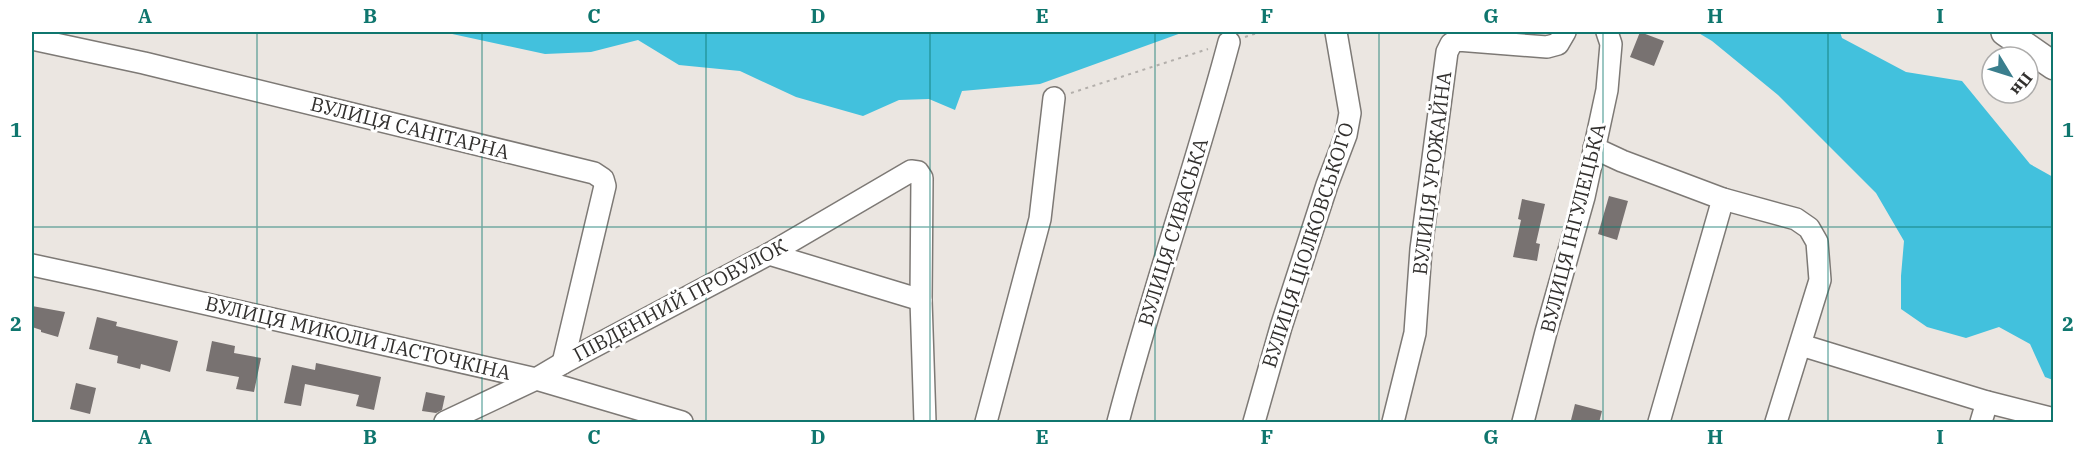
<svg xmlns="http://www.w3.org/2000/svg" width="2085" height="454" viewBox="0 0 2085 454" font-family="'IBM Plex Serif',serif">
	<rect width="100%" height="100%" fill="#ebe6e1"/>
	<g fill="#42c1dd">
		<polygon points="443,32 1184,32 1040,84 962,91 955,110 929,99 899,100 863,116 796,97 740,71 679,65 638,40 591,52 545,54"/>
		<polygon points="1697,32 1840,32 1842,38 1906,72 1962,81 2030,164 2053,177 2053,380 2045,377 2030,344 1999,327 1966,338 1927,327 1901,309 1901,276 1904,241 1876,193 1778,95 1712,41"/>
	</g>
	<g fill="#787271">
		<polygon points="1640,32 1664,41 1654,66 1630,57"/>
		<polygon points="1609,196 1628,201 1617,240 1598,234"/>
		<polygon points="1522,199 1545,204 1536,243 1540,244 1537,261 1513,257 1521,220 1518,219"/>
		<polygon points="32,306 65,312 58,337 41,332 41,330 32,327"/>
		<polygon points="97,317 117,322 116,326 178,341 170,372 141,364 140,369 117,363 118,356 89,349"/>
		<polygon points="212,341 235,346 234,353 261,358 254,392 236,389 239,377 206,371"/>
		<polygon points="316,363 381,377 374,410 356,406 359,395 305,384 301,406 284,403 292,365 315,370"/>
		<polygon points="76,383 96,388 90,414 70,409"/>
		<polygon points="426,392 445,396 442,410 436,413 422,411"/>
		<polygon points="1575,404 1602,411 1599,423 1578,423 1571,420"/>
	</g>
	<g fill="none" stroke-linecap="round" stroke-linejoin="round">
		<defs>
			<g id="minor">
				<polyline points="32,39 144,63 594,173 603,179 605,186 563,363"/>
				<polyline points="1594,148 1622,161 1723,199 1796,219 1809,228 1817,242 1820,280 1776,422"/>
				<polyline points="769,254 921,300"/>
				<polyline points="32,265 97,279 536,379 682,422"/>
				<polyline points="1801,345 1987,402 2054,419"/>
				<polyline points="445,422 536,379 563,363 769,254 911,171 918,172 922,178 921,300 925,422"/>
				<polyline points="986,422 1040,219 1054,98"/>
				<path d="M1118 422C1151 295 1195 170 1229 42"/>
				<polyline points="1254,422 1281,327 1327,185 1346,135 1350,113 1336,32"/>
				<polyline points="1393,422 1415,333 1421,249 1447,52 1451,44 1457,40 1547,47 1558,44 1565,32"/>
				<polyline points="1523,422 1546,332 1584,197 1607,90 1611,44 1607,32"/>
				<polyline points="1659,422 1723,199"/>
				<polyline points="1981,422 1987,402"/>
			</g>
			<polyline id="major" points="2005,32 2054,66"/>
		</defs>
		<use href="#minor" stroke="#7d7975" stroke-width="24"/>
		<use href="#major" stroke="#7d7975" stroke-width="30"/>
		<g stroke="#b3afab" stroke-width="2" stroke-dasharray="3 4.5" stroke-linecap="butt">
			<polyline points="1245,37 1260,32"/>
			<polyline points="1071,93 1208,49"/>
		</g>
		<use href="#minor" stroke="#fff" stroke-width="21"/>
		<use href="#major" stroke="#fff" stroke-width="27"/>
	</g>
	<path fill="none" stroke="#0f766e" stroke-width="1.5" stroke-opacity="0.55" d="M257 32V422M482 32V422M706 32V422M930 32V422M1155 32V422M1379 32V422M1603 32V422M1828 32V422M32 227H2054"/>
	<g text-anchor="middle" stroke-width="6" stroke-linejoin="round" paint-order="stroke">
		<g font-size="20" fill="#32302e" stroke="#fff">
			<text transform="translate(410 128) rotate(14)" y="7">ВУЛИЦЯ САНІТАРНА</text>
			<text transform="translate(1432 173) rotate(-83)" y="7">ВУЛИЦЯ УРОЖАЙНА</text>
			<text transform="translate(1573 228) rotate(-76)" y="7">ВУЛИЦЯ ІНГУЛЕЦЬКА</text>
			<text transform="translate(1173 232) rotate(-73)" y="7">ВУЛИЦЯ СИВАСЬКА</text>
			<text transform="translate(1308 245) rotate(-72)" y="7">ВУЛИЦЯ ЦІОЛКОВСЬКОГО</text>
			<text transform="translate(680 300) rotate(-28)" y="7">ПІВДЕННИЙ ПРОВУЛОК</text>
			<text transform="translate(358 338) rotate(13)" y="7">ВУЛИЦЯ МИКОЛИ ЛАСТОЧКІНА</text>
		</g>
	</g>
	<rect width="2085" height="454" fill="none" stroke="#ffffff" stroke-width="66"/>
	<g transform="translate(2010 75) rotate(128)"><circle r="28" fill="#ffffff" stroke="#adacab" stroke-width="1.5"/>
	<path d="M0-4.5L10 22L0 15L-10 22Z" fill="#3a7e8d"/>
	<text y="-9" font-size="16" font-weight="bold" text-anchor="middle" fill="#32302e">Пн</text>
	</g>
	<rect x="33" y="33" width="2019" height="388" fill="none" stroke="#0f766e" stroke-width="2"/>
	<g font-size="20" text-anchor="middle" font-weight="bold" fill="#0f766e">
		<text x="145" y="23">A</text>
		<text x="370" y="23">B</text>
		<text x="594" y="23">C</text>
		<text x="818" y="23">D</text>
		<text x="1042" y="23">E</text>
		<text x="1267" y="23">F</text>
		<text x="1491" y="23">G</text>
		<text x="1715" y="23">H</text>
		<text x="1940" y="23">I</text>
		<text x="16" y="137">1</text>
		<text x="2068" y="137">1</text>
		<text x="16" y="331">2</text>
		<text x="2068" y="331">2</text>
		<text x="145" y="444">A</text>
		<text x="370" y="444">B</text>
		<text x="594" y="444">C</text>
		<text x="818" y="444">D</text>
		<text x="1042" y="444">E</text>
		<text x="1267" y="444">F</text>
		<text x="1491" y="444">G</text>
		<text x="1715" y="444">H</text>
		<text x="1940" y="444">I</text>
	</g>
</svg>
